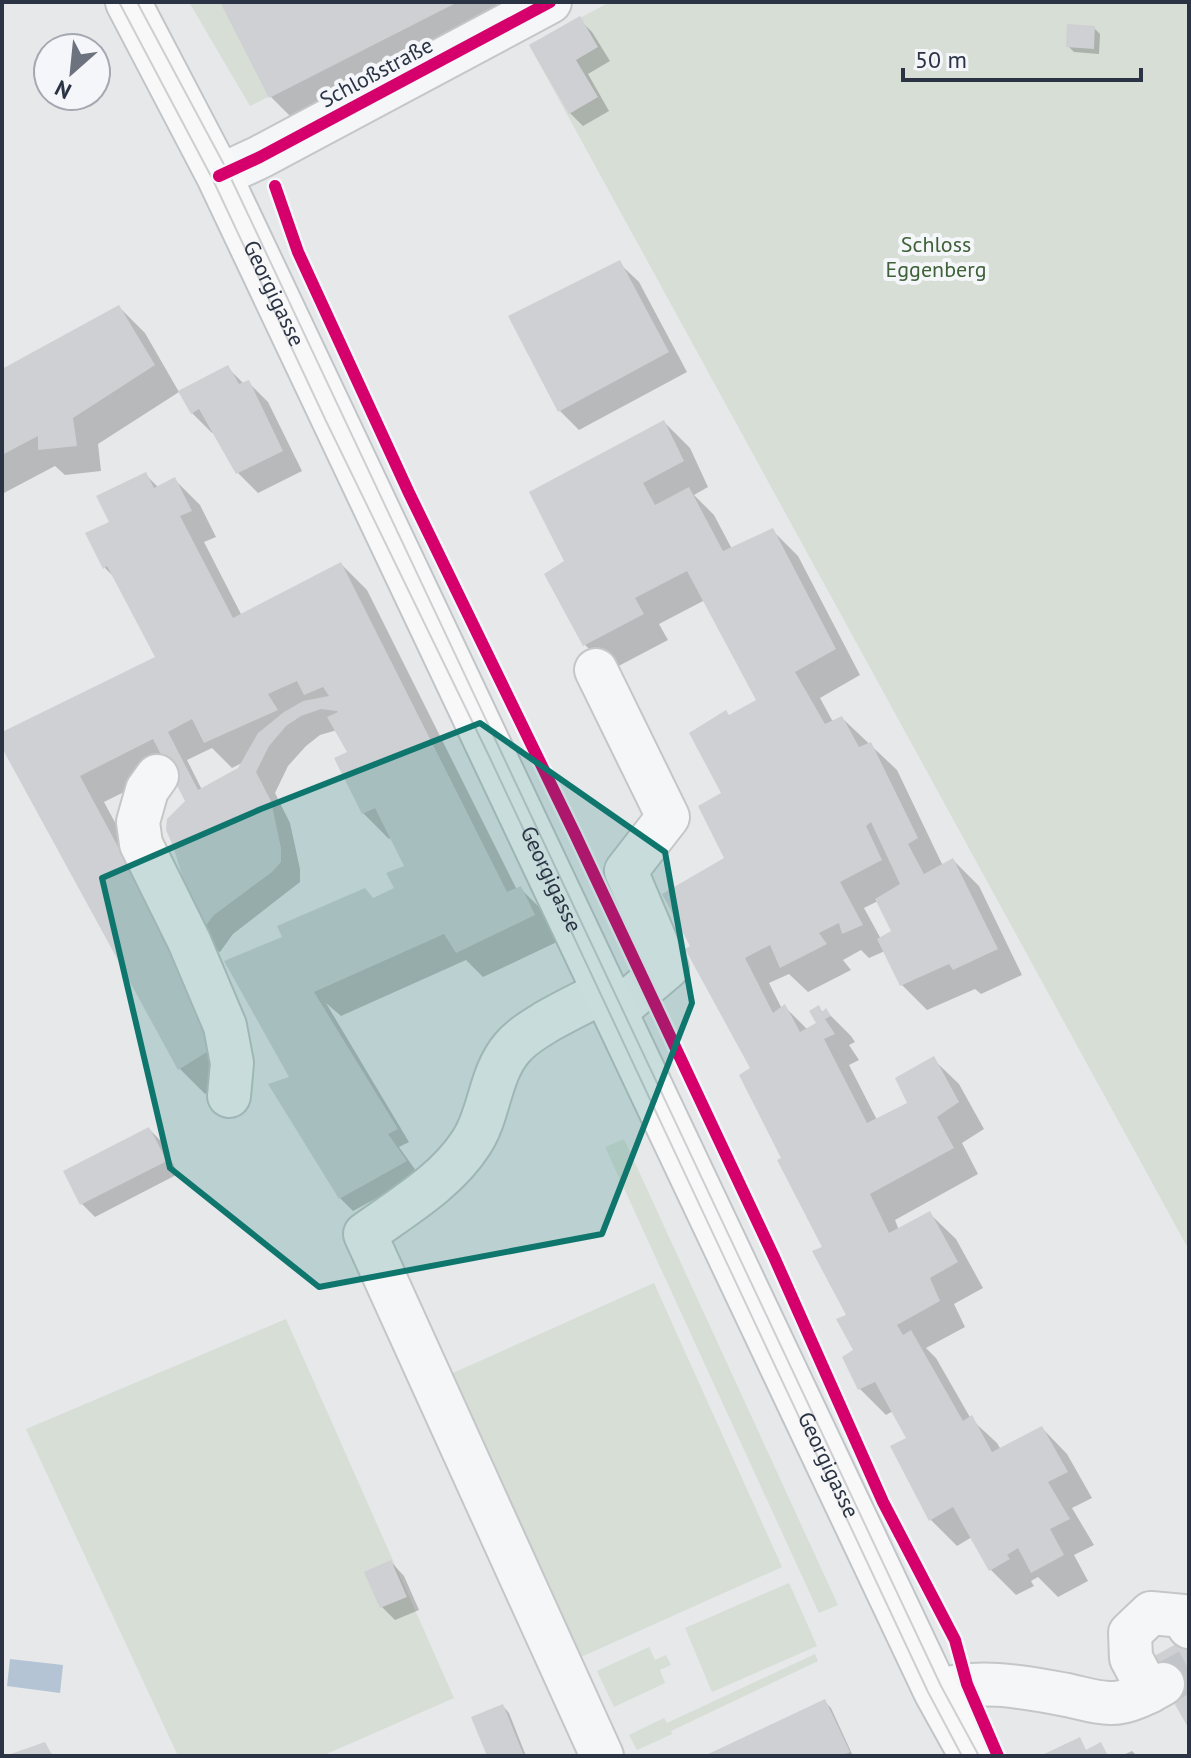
<svg xmlns="http://www.w3.org/2000/svg" width="1191" height="1758" viewBox="0 0 1191 1758" font-family="'PT Sans',sans-serif">
	<rect width="100%" height="100%" fill="#e6e8ea"/>
	<g fill="#d6ded6">
		<polygon points="189,2 458,2 250,106"/>
		<polygon points="610,2 1189,2 1189,1250 529,45"/>
		<polygon points="624,1139 838,1605 819,1613 605,1147"/>
		<polygon points="654,1283 782,1567 572,1661 444,1377"/>
		<polygon points="286,1319 454,1698 322,1756 178,1756 26,1429"/>
		<polygon points="789,1583 817,1646 712,1692 685,1628"/>
		<polygon points="649,1647 655,1660 666,1655 671,1665 660,1670 665,1683 614,1707 597,1671"/>
		<polygon points="815,1654 818,1661 671,1731 672,1734 637,1750 629,1735 664,1718 667,1723"/>
	</g>
	<polygon fill="#b4c4d5" points="10,1659 63,1665 60,1693 7,1686"/>
	<g fill="#0003" fill-rule="evenodd">
		<polygon points="222,2 499,2 506,16 296,122 271,97"/>
		<polygon points="579,19 592,32 610,61 588,74 609,111 583,126 570,113"/>
		<polygon points="1094,28 1100,34 1099,54 1074,52 1068,46"/>
		<polygon points="619,263 639,282 687,372 579,430 560,411"/>
		<polygon points="119,307 145,333 179,392 98,444 101,471 65,475 55,466 2,494 2,371"/>
		<polygon points="228,368 244,384 248,382 268,402 302,471 258,493 238,473 214,431 212,433 192,413"/>
		<path d="M664 422 690 448 708 487 694 495 714 515 732 549 772 530 798 556 860 675 820 698 833 722 842 718 897 770 943 866 953 860 979 886 1022 975 981 994 975 989 927 1010 902 985 885 951 869 958 861 950 843 960 851 970 808 992 789 974 769 983 782 1009 785 1007 808 1030 818 1024V1007L824 1013 826 1011 851 1036 855 1042 849 1045 859 1060 849 1065 877 1120 910 1104 933 1059 959 1084 984 1129 962 1143 978 1174 895 1220 899 1230 930 1214 956 1239 983 1288 954 1304 965 1327 926 1348 936 1358 971 1419 997 1443 1001 1450 1042 1428 1067 1454 1092 1498 1072 1508 1094 1545 1074 1555 1088 1581 1058 1597 1038 1577 1031 1581 1034 1586 1016 1595 990 1569 972 1537 957 1546 931 1520 893 1447 909 1439 893 1411 886 1415 860 1389 845 1358 856 1351 848 1316 825 1248 784 1160 753 1069 693 947 727 859 723 793 730 717 759 701 705 600 659 624 668 640 611 670 585 645 567 562ZM878 901 894 932 881 939 864 908Z"/>
		<path d="M145 474 159 488 175 480 200 505 216 537 204 542 242 616 341 564 367 590 517 890 520 888 546 914 559 941 483 977 466 960 341 1016 326 1003 409 1142 399 1147 419 1175 353 1211 340 1198 292 1078 227 962 397 889 407 867 392 837 389 839 363 813 350 753 337 730 320 735 306 746 288 766 275 793 290 823 300 869V882L233 934 220 952 210 947 191 898 188 802 170 769 104 802 248 1068 205 1094 179 1068 2 744V734L158 658 117 580 105 568 112 523ZM212 748 232 768 244 762 239 770 202 790 187 760Z"/>
		<polygon points="149,1129 162,1142 178,1174 95,1217 82,1204"/>
		<polygon points="391,1562 404,1576 419,1610 395,1620 382,1607"/>
		<polygon points="825,1702 831,1708 853,1756 709,1756"/>
		<polygon points="503,1706 509,1713 526,1756 489,1756"/>
		<polygon points="1132,1751 1137,1756 1121,1756"/>
	</g>
	<g fill="#ced0d3" fill-rule="evenodd">
		<polygon points="220,2 458,2 269,98"/>
		<polygon points="580,16 598,47 576,60 598,97 569,114 529,45"/>
		<polygon points="1067,24 1095,26 1094,49 1066,47"/>
		<polygon points="620,260 669,352 558,412 508,316"/>
		<polygon points="119,305 155,365 73,418 77,446 38,450 38,436 2,455 2,369"/>
		<polygon points="228,365 239,384 249,380 283,451 236,474 199,409 191,414 178,391"/>
		<polygon points="664,420 684,461 643,483 655,505 689,487 723,551 773,528 836,649 795,672 825,724 842,716 859,747 871,742 918,838 908,844 924,874 953,858 998,949 953,970 949,964 900,986 877,939 891,931 875,899 900,884 871,822 866,826 882,860 840,882 863,925 842,934 839,923 819,933 827,944 780,968 770,945 745,958 773,1013 785,1004 800,1032 816,1023 809,1011 819,1005 822,1012 826,1008 831,1016 825,1019 835,1034 824,1039 867,1123 907,1103 895,1078 934,1056 959,1102 937,1117 954,1148 870,1194 889,1233 930,1211 958,1262 930,1278 940,1301 897,1325 903,1335 911,1330 963,1421 972,1415 992,1452 1042,1426 1068,1472 1048,1482 1070,1519 1050,1529 1064,1555 1031,1573 1018,1548 1007,1555 1010,1559 989,1571 953,1507 929,1521 890,1446 906,1438 875,1382 858,1390 842,1357 853,1350 836,1319 846,1315 812,1251 822,1247 777,1160 781,1158 739,1075 750,1068 685,949 690,946 662,894 724,858 698,806 721,793 689,733 726,710 729,715 756,700 687,571 635,598 644,614 583,646 544,574 564,561 529,492"/>
		<path d="M146 472 154 488 175 477 192 511 180 516 233 618 341 562 507 892 521 886 535 915 456 953 444 934 314 992 398 1129 388 1134 407 1161 339 1199 268 1084 289 1077 224 961 282 937 277 926 365 888 373 898 394 888 386 873 404 866 375 808 362 814 334 758 347 752 327 717 338 712 337 711 321 709 301 716 286 726 269 746 256 772 271 801 281 848V862L272 872 214 915 200 933 173 846 166 830 167 819 185 801 153 739 80 776 223 1042 178 1070 2 748V732L155 657 107 566 103 569 85 533 109 522 96 496ZM297 681 304 695 323 687 329 696 303 701 284 712 258 733 238 768 198 790 168 732 192 719 204 743 278 710 268 694Z"/>
		<polygon points="149,1127 167,1161 80,1205 63,1171"/>
		<polygon points="391,1560 407,1597 380,1608 364,1572"/>
		<polygon points="1189,1637 1189,1729 1149,1659"/>
		<polygon points="825,1699 850,1752 841,1756 704,1756"/>
		<polygon points="503,1704 524,1756 487,1756 471,1717"/>
		<polygon points="1080,1737 1086,1750 1101,1742 1108,1756 1040,1756"/>
		<polygon points="45,1742 51,1753 56,1756 5,1756"/>
	</g>
	<g fill="none" stroke-linecap="round" stroke-linejoin="round">
		<polyline stroke="#c1c4c9" stroke-width="42" stroke-dasharray="42 21" stroke-linecap="butt" points="1163,1684 1189,1670"/>
		<defs>
			<g id="minor">
				<polyline points="219,176 260,157 550,2"/>
				<polyline points="596,670 668,817 626,871 667,968 615,1012"/>
				<polyline points="157,776 147,790 138,822 141,844 189,941 225,1026 232,1063 229,1096"/>
				<path d="M936 1691C980 1678 1023 1687 1067 1695 1081 1698 1096 1703 1110 1703 1127 1704 1149 1692 1163 1684"/>
				<polyline points="1149,1692 1131,1658 1130,1633 1151,1613 1183,1616 1189,1627"/>
				<path d="M602 1756 365 1234C401 1208 446 1182 471 1143 490 1115 489 1075 512 1048 530 1026 580 1005 605 991"/>
			</g>
			<g id="major">
				<path id="s1" d="M128 2 219 176 936 1691 972 1756"/>
			</g>
		</defs>
		<use href="#minor" stroke="#c4c6c8" stroke-width="46"/>
		<use href="#major" stroke="#c2c5c8" stroke-width="48"/>
		<use href="#minor" stroke="#f5f6f7" stroke-width="42"/>
		<use href="#major" stroke="#f8f8f8" stroke-width="44"/>
		<g stroke="#cecfd2" stroke-width="2">
			<polyline points="119,2 213,180 326,421 489,756 928,1692 962,1756"/>
			<polyline points="137,2 228,172 941,1686 979,1756"/>
		</g>
		<defs>
			<g id="cycleway">
				<polyline points="219,176 260,157 550,2"/>
				<polyline points="275,186 298,252 409,493 574,832 774,1257 883,1502 955,1640 967,1684 998,1756"/>
			</g>
		</defs>
		<use href="#cycleway" stroke="#f4f6f9" stroke-width="17"/>
		<use href="#cycleway" stroke="#d6006c" stroke-width="12"/>
	</g>
	<path fill="#0f766e" fill-opacity="0.2" stroke="#0f766e" stroke-width="6" stroke-linejoin="round" d="M480 723 665 852 692 1003 602 1234 319 1287 170 1168 102 878 261 809Z"/>
	<g text-anchor="middle" stroke-width="8" stroke-linejoin="round" paint-order="stroke">
		<g font-size="22" fill="#2b3445" stroke="#f4f6f9">
			<text transform="translate(376 72) rotate(-28)" y="8">Schloßstraße</text>
			<text dy="8" stroke="none"><textPath href="#s1" startOffset="326">Georgigasse</textPath></text>
			<text dy="8" stroke="none"><textPath href="#s1" startOffset="974">Georgigasse</textPath></text>
			<text dy="8" stroke="none"><textPath href="#s1" startOffset="1622">Georgigasse</textPath></text>
		</g>
		<g font-size="22" fill="#3f6138" stroke="#f4f6f9">
			<text x="936" y="252">Schloss<tspan x="936" dy="25">Eggenberg</tspan></text>
		</g>
	</g>
	<rect width="1191" height="1758" fill="none" stroke="#2b3445" stroke-width="8"/>
	<g transform="translate(72 72) rotate(207)"><circle r="38" fill="#f4f6f9" stroke="#a4a8b1" stroke-width="2"/>
	<path d="M0-6L14 30L0 20L-14 30Z" fill="#6c737f"/>
	<text y="-12" font-size="22" font-weight="bold" text-anchor="middle" fill="#2b3445">N</text>
	</g>
	<path d="M903 68v12h238v-12" fill="none" stroke="#2b3445" stroke-width="4"/>
	<text x="915" y="68" font-size="24" fill="#2b3445" stroke="#f4f6f9" stroke-width="6" paint-order="stroke">50 m</text>
</svg>
